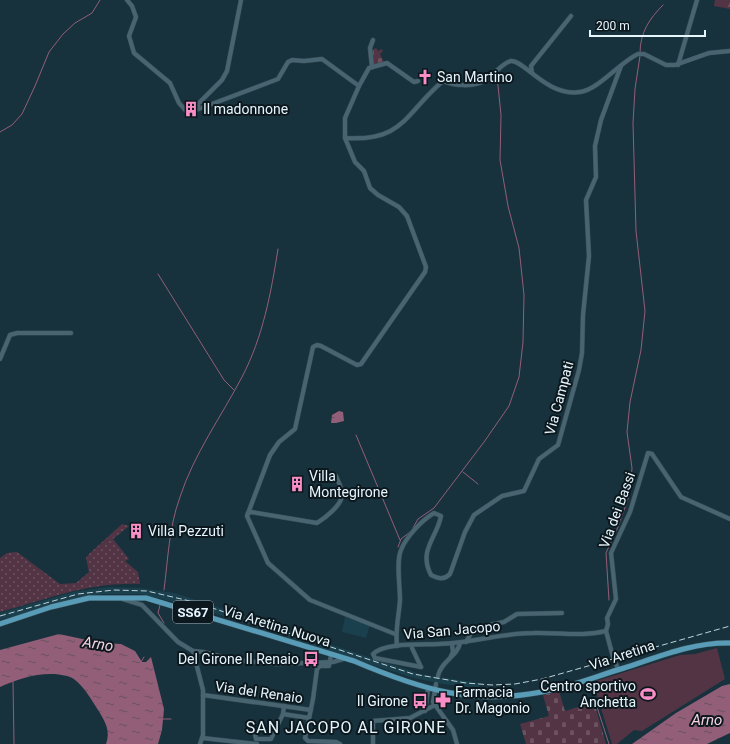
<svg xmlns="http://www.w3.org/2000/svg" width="730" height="744" viewBox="0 0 730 744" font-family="Roboto,sans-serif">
	<defs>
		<pattern id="grass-dots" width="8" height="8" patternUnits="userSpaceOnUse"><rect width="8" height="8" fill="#533444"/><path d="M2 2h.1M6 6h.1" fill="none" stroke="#6c5260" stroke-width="1.8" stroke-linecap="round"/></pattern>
		<pattern id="forest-firs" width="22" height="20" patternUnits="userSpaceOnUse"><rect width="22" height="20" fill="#533444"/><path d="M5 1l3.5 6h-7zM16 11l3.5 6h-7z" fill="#6c5260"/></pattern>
		<pattern id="cemetery-stones" width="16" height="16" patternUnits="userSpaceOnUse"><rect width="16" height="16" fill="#533444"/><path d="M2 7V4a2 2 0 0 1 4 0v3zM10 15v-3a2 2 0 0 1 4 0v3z" fill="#6c5260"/></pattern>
		<pattern id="water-ripples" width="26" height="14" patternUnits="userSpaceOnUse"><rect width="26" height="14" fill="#935e78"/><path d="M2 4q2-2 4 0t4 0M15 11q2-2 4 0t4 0" fill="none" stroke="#685360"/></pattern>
	</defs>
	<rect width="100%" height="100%" fill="#17323d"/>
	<g fill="#1a3f4d">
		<polygon points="108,587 140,588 175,593 420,674 479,683 479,688 442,684 410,677 198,608 140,594 103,594 79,598 0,620 0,613 73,592"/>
		<polygon points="345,617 370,625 366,638 342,632"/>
	</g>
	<path fill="url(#grass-dots)" d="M122 524 129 526 113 539 129 559 125 561 138 572 140 584C87 582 50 599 0 612V558L7 553 17 552 60 584 76 583 89 572 86 558 89 554Z"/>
	<polygon fill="url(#forest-firs)" points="715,0 730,0 730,9 714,6"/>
	<g fill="url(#cemetery-stones)">
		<polygon points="376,48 378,51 382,49 383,51 380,54 384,62 374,66 372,50"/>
		<polygon points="559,691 565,711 594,702 606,744 526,744 520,724 549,716 543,695"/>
	</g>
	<polygon fill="#533444" points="717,648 725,679 642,731 634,730 617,744 612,744 593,682 680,655 695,654"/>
	<g fill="url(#water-ripples)">
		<polygon points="339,411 343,412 344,421 336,423 331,423 332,415"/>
		<path d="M59 634 101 643 121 644 135 651 142 662H146L151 657 164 709 162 730 158 744H106C111 731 105 721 98 710 91 699 80 679 67 676 45 670 19 678 0 687V650Z"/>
		<polygon points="730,684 730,733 707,744 632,744 676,713 722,686"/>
	</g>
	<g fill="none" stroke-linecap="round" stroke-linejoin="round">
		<g stroke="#935e78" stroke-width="1">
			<path d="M640 53C640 33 649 19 663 5"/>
			<polyline points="0,132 12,125 22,114 35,86 49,52 63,34 75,23 92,13 100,0"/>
			<polyline points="158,274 224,380 234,390"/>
			<polyline points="356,435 400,540"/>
			<polyline points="463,472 478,484"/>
			<polyline points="413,528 418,519 434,508 484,442 509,406 519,377 523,342 524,295 519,248 508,206 500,160 501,115 497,76"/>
			<polyline points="398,547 401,539 410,532"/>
			<path d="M164 590C168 559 169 527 180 497 194 454 221 417 242 377 263 337 271 293 278 249"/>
			<polyline points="609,600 606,553 618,527 630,493 632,468 627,432 630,402 641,350 645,311 636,231 633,123 635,89 640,56"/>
			<polyline points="160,605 158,613 164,623"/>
			<polyline points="141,662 144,657"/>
			<polyline points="13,681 14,744"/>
			<polyline points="595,701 609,744"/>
			<polyline points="162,719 171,719"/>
		</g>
		<defs>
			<g id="minor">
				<polyline points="127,0 132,6 136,17 129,36 134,53 170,83 179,103 188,113 278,79 288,62 292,60 304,61 322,59 359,86"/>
				<polyline points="678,65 697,0"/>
				<polyline points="372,67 370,48 373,40"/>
				<polyline points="532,73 531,66 571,16"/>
				<polyline points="198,108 198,104 222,80 227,71 241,0"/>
				<path d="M345 138C404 142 405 113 443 81 454 86 473 87 484 81 493 77 501 63 511 61 523 59 547 97 580 92 598 90 620 62 638 54H644L666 65H675L709 53 730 51"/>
				<polyline points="0,359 10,335 17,333 71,333"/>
				<path d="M248 513 251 512 317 523C325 518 342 505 342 495 343 489 338 482 336 476"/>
				<polyline points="123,599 142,605 178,642 193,651 203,652 235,660 276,664 333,662 343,659"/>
				<polyline points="395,634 310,600 268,563 247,516 270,455 279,442 295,429 313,347 317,345 321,346 357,365 361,364 425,272 426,267 407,216 399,207 378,195 370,188 364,171 355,162 345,138 345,118 359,86 369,68 387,63 414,82 418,81"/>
				<polyline points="466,642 474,628 504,622 517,614 562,613"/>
				<path d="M397 646C395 630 399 615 400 600 400 586 396 561 401 550 406 537 422 520 434 513L441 516C437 538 418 550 431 575 439 579 444 580 450 574L465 532 474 515 502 496 524 491 539 459 558 445 579 370 582 353 583 315 589 256 586 200 596 177 595 146 601 120 621 66"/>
				<polyline points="412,648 421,667"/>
				<polyline points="193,651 203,690 203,735 200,744"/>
				<polyline points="331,655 329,666 320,666 317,669 313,699 305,738 308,741 336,742 340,744"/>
				<polyline points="451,656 453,652 452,644"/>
				<polyline points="613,657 606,631 608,624 607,618 616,599 611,553 630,512 648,453 652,454 681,497 730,519"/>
				<polyline points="616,664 618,669"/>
				<path d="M421 667 375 658 373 654C384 642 423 645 439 644 471 643 502 633 533 633 558 632 582 637 606 631"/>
				<path d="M438 676C441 661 458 656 460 643"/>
				<polyline points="436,684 433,702 453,730 457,744"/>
				<polyline points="203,695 311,710"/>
				<polyline points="284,706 283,714 309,718"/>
				<polyline points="425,711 428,689"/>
				<polyline points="254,730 256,739 271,739 283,714"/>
				<polyline points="202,738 257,744"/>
				<polyline points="373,744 373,721 410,718 435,705"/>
			</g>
			<path id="major" d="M0 624 51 607 89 598H146L354 661C422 690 476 707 551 690 576 685 600 675 624 668 658 657 693 642 730 643"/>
		</defs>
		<use href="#minor" stroke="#374e57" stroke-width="5"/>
		<use href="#major" stroke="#374e57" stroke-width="6"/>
		<use href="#minor" stroke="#486470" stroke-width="4"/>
		<use href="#major" stroke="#599cb7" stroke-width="5"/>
		<polyline stroke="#bfd1d9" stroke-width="1" stroke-dasharray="6 3" stroke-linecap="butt" points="0,616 78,594 114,590 147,591 194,602 413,674 466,683 492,685 515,684 542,679 730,626"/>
	</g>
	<defs>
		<symbol id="church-bare" viewBox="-9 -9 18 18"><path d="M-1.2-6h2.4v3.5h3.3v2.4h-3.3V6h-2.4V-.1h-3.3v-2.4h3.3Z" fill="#fa8fc7" stroke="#0c181d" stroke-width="2.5" paint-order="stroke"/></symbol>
		<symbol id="building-bare" viewBox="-9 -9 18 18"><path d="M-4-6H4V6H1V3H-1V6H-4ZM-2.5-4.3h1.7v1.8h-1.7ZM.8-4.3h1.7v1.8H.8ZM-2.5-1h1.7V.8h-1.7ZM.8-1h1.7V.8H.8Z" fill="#fa8fc7" stroke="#0c181d" stroke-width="2.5" paint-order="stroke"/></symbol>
		<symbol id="bus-bare" viewBox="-9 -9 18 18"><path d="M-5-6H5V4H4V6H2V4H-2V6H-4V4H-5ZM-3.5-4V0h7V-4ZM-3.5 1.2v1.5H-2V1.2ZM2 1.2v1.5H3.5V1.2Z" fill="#fa8fc7" stroke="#0c181d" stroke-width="2.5" paint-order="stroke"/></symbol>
		<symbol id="stadium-bare" viewBox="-9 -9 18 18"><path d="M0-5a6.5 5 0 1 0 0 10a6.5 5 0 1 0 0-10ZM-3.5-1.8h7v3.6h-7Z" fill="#fa8fc7" stroke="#0c181d" stroke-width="2.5" paint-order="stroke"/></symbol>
		<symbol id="pharmacy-bare" viewBox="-9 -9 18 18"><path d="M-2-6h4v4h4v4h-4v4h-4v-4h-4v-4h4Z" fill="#fa8fc7" stroke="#0c181d" stroke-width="2.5" paint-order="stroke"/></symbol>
	</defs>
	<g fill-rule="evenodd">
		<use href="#church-bare" x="414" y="66" width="22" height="22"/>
		<use href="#building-bare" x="180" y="98" width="22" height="22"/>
		<use href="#building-bare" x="286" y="473" width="22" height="22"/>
		<use href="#building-bare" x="125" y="520" width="22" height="22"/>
		<use href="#bus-bare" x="300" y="648" width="22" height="22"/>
		<use href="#stadium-bare" x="637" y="683" width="22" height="22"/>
		<use href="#pharmacy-bare" x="432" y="689" width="22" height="22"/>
		<use href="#bus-bare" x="409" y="690" width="22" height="22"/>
	</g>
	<g text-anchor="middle" stroke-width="4" stroke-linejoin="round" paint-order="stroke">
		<rect fill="#0c181d" stroke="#a5b3ba" stroke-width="1" x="173" y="601" width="40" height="22" rx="3"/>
		<g font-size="13" font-weight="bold" fill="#e6f6fd">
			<text x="193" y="617">SS67</text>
		</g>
		<g font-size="14" fill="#e6f6fd" stroke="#0c181d" text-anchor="start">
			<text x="437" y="82">San Martino</text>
			<text x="203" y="114">Il madonnone</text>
			<text x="309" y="481">Villa<tspan x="309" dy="16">Montegirone</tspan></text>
			<text x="148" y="536">Villa Pezzuti</text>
			<text x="299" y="664" text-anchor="end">Del Girone Il Renaio</text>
			<text x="636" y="691" text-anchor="end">Centro sportivo<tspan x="636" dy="16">Anchetta</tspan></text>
			<text x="455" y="697">Farmacia<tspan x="455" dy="16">Dr. Magonio</tspan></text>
			<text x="408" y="706" text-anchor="end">Il Girone</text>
		</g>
		<g font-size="14" fill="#e6f6fd" stroke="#0c181d">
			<text transform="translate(559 398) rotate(-75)" y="5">Via Campati</text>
			<text transform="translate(617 510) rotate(-70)" y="5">Via dei Bassi</text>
			<text transform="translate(277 626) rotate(17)" y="5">Via Aretina Nuova</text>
			<text transform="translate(452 630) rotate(-5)" y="5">Via San Jacopo</text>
			<text transform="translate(622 655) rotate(-18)" y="5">Via Aretina</text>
			<text transform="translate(259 692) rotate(8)" y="5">Via del Renaio</text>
		</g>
		<g font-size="15" font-style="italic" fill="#f5d3e3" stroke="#0c181d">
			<text transform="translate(98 644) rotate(9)" y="5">Arno</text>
			<text x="707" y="725">Arno</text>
		</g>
		<g font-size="16" letter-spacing="1" fill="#e6f6fd" stroke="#0c181d">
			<text x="346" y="733">SAN JACOPO AL GIRONE</text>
		</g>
	</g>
	<path d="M590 30v6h115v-6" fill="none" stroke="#e6f6fd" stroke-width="2"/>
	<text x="596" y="30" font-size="12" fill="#e6f6fd" stroke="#0c181d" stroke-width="3" paint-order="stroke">200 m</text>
</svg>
